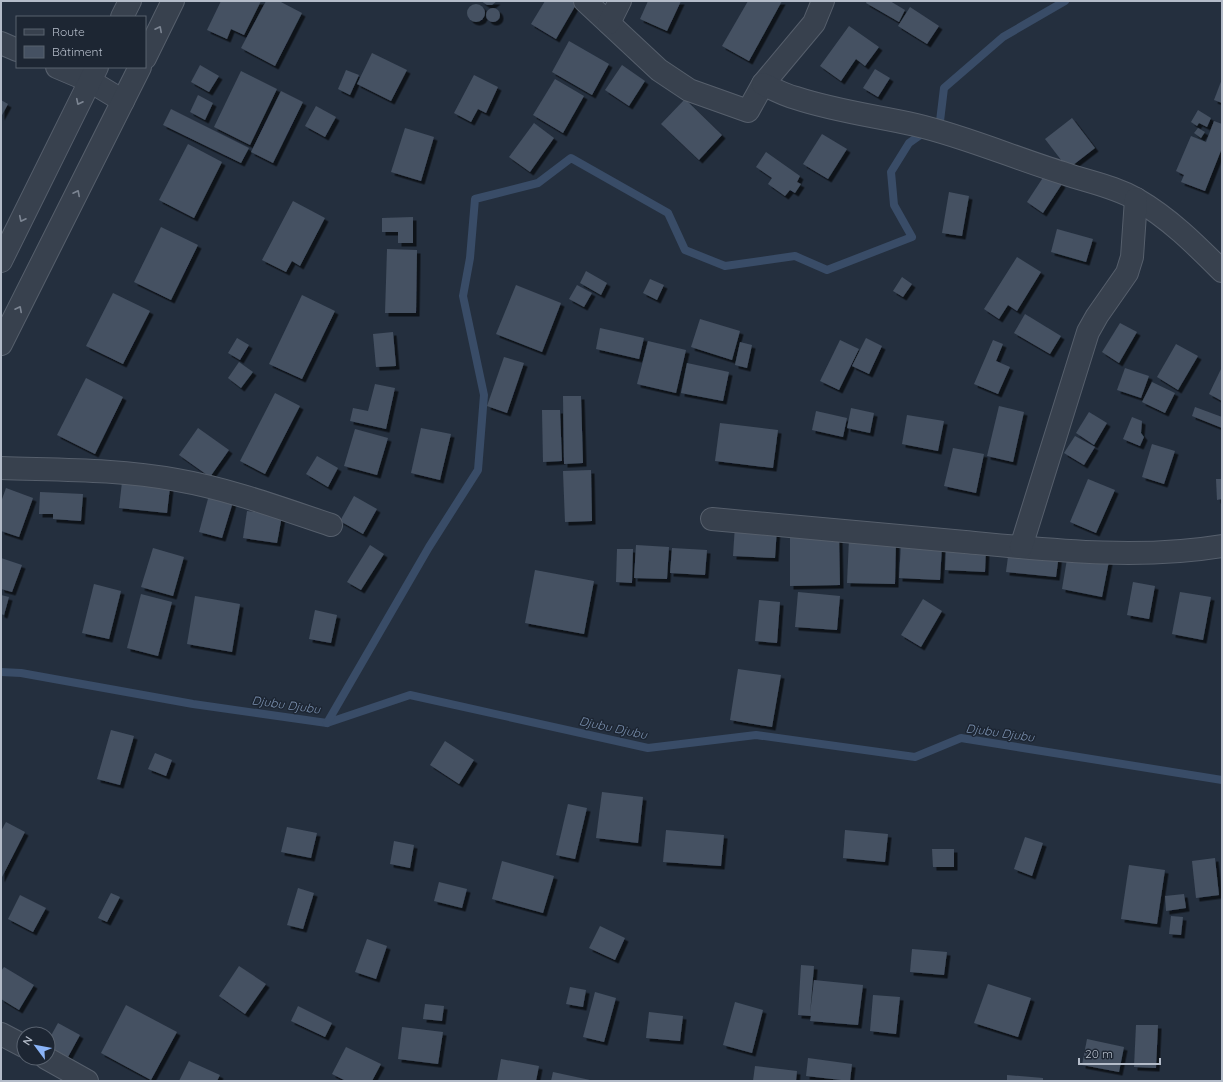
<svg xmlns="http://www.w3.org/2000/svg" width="1223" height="1082" viewBox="0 0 1223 1082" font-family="Quicksand,sans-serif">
	<defs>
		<filter id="shadow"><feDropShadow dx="3.5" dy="3.5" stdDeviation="0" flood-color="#0009"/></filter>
	</defs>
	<rect width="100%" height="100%" fill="#242f3e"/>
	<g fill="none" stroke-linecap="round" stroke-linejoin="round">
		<g stroke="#394c67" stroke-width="8">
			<polyline points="1,672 21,673 193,704 327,723 410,695 648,748 756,735 915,757 961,738 1222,780"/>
			<polyline points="327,723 429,547 478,470 484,395 463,296 470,258 475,199 538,183 571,158 668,213 685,250 725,266 795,256 827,270 912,237 894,205 891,172 909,143 940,121 944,88 1003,37 1065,1"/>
		</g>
	</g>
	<g fill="#455162" filter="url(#shadow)">
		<polygon points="221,1 261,1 244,35 231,29 227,39 207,30"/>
		<polygon points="266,1 279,1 302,13 275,66 241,48"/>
		<polygon points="481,1 497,1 492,5 487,5"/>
		<polygon points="545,1 573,1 577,3 556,39 531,24"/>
		<polygon points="648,1 681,1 667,31 640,19"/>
		<polygon points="748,1 782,1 749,61 722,46"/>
		<polygon points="867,1 890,1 905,10 899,22 866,3"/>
		<circle cx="476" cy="13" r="9"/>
		<polygon points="910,7 939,26 927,44 898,26"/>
		<circle cx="493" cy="15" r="7"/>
		<polygon points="849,26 879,47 865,66 856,59 841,81 820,66"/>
		<polygon points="569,41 609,64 592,95 552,72"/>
		<polygon points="372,53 407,70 391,101 357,84"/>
		<polygon points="200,65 219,76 209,92 191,82"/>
		<polygon points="622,65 645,81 629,106 605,90"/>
		<polygon points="875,69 890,78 878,97 863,88"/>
		<polygon points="346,70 359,75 350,95 338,89"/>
		<polygon points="241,71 277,89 250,145 214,127"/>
		<polygon points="474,75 498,87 486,113 478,109 471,122 454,113"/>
		<polygon points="555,79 584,96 563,133 533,115"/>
		<polygon points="1222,79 1222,103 1214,100"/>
		<polygon points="281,91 303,102 273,163 251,152"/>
		<polygon points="198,95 213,103 205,120 190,112"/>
		<polygon points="685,99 722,135 699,160 661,124"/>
		<polygon points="1,100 8,104 1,117"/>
		<polygon points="316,106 336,117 325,137 305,126"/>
		<polygon points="171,109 249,148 241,163 163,125"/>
		<polygon points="1198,110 1211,118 1207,127 1199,123 1197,126 1191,122"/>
		<polygon points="1072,118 1095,148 1068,169 1045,139"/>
		<polygon points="1214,121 1222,124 1222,148 1205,191 1181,182 1184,175 1176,171 1191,136 1206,142"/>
		<polygon points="534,123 554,138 530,172 509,157"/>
		<polygon points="405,128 434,137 421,181 391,172"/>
		<polygon points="1198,128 1205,132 1201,138 1194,133"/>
		<polygon points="822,134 847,149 828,179 803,164"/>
		<polygon points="188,144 222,162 194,218 159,200"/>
		<polygon points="766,152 800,176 797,182 801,184 795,193 790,190 785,196 768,184 772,178 756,167"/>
		<polygon points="1046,173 1062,184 1043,213 1027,202"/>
		<polygon points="949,192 969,196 962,236 942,233"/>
		<polygon points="293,201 325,218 300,266 292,261 286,272 262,260"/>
		<polygon points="413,217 413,243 398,243 398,232 382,232 382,218"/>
		<polygon points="161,227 198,245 171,300 134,282"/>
		<polygon points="1057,229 1093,239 1086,262 1051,252"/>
		<polygon points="387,249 417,250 416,313 385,313"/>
		<polygon points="1017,257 1041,272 1017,311 1008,305 999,319 984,309"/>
		<polygon points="586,271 607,283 601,295 580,283"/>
		<polygon points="902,277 912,284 903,297 893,291"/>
		<polygon points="650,279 664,285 657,300 643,293"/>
		<polygon points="516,285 561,303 542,352 496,334"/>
		<polygon points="577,285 592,293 584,307 569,299"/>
		<polygon points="113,293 150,311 123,364 86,346"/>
		<polygon points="302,295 335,311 302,379 269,364"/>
		<polygon points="1025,314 1061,336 1050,354 1014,333"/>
		<polygon points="700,319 740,331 732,360 691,347"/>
		<polygon points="1120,323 1137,332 1119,363 1102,352"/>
		<polygon points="600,328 644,338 639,359 596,349"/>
		<polygon points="393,332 396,366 376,367 373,334"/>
		<polygon points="237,338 249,345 240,360 228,353"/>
		<polygon points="866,338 882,346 869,374 852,366"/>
		<polygon points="840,340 859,349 839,390 820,381"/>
		<polygon points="993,340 1003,344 996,361 1010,367 998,394 974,384"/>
		<polygon points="648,341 686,350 676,393 637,384"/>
		<polygon points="740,342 752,345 747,368 735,365"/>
		<polygon points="1176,344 1198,356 1178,390 1157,377"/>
		<polygon points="504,357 524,363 507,413 487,406"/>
		<polygon points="239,362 253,372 241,388 228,378"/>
		<polygon points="687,363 729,372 723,401 681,393"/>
		<polygon points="1222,367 1222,401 1209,394"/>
		<polygon points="1125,368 1149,376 1141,398 1117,390"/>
		<polygon points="86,378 123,397 95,454 57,435"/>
		<polygon points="1152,382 1175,393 1165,413 1142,402"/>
		<polygon points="375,384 395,388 386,429 350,421 353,408 368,411"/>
		<polygon points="275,393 300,406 265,474 240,461"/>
		<polygon points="563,396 581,396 583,463 564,464"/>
		<polygon points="999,406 1024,412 1013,462 987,456"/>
		<polygon points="1195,407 1222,417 1222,428 1192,416"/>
		<polygon points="851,408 874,413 870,433 847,428"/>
		<polygon points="542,410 560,410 562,461 543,462"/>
		<polygon points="816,411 847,418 843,437 812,430"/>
		<polygon points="1089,412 1107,423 1094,445 1076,433"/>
		<polygon points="907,415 944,421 938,451 902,444"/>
		<polygon points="1132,417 1142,421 1141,433 1144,437 1140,446 1123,439"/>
		<polygon points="720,423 778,430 773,468 715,461"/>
		<polygon points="198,428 229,450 210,477 179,455"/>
		<polygon points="421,428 451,434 440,480 411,473"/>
		<polygon points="355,429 388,438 377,475 344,466"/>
		<polygon points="1075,436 1095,447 1084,465 1064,453"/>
		<polygon points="1152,444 1175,451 1164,484 1142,477"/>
		<polygon points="953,448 984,454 976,493 944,486"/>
		<polygon points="317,456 338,468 328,487 306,474"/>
		<polygon points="591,470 592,521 565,522 563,471"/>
		<polygon points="1088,479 1115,490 1096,533 1070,522"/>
		<polygon points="1216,479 1222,479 1222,499 1217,500"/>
		<polygon points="122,482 170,487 167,513 119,508"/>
		<polygon points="6,488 33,498 19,537 1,531 1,502"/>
		<polygon points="40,492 83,494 81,521 53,519 53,514 39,514"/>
		<polygon points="209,495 233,502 222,538 199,532"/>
		<polygon points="354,496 377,509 363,534 340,521"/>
		<polygon points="247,511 282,516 277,543 243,538"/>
		<polygon points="735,525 777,528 775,558 733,556"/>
		<polygon points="839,535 840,585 790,586 790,536"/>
		<polygon points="849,539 896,540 895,584 847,583"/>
		<polygon points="901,544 942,546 940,580 899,578"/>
		<polygon points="370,545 384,554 361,590 347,582"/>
		<polygon points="636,545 669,547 667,579 634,578"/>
		<polygon points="946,547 986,548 985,572 945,570"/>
		<polygon points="153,548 184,557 173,596 141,587"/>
		<polygon points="672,548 707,550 705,575 670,573"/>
		<polygon points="617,549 633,549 632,583 616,582"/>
		<polygon points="1009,549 1059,554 1056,577 1006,572"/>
		<polygon points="1068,553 1109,561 1102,597 1062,589"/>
		<polygon points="1,558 22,565 12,592 1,589"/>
		<polygon points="535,570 594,581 584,634 525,623"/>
		<polygon points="1133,582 1155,586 1149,619 1127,615"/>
		<polygon points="94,584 121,591 109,639 82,633"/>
		<polygon points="798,592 840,596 837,630 795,627"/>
		<polygon points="1180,592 1211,597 1203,640 1172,634"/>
		<polygon points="141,594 172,602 158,656 127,648"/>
		<polygon points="1,595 9,597 4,615 1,614"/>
		<polygon points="195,596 240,604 232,652 187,644"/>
		<polygon points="923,599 942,611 921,647 901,635"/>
		<polygon points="759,600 780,602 777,643 755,641"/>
		<polygon points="315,610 337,615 331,643 309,639"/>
		<polygon points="738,669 781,675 772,727 730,720"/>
		<polygon points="111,730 134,736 120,785 97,779"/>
		<polygon points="445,741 474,760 459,784 430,765"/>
		<polygon points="155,753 172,760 166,776 148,769"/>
		<polygon points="602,792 643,797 638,843 596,838"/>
		<polygon points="568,804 587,808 575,859 556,855"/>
		<polygon points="6,822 25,832 1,879 1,831"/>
		<polygon points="287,827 317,833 311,858 281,852"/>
		<polygon points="666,830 724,835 721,866 663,862"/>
		<polygon points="845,830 888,834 885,862 843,858"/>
		<polygon points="1025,837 1043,843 1032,876 1014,869"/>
		<polygon points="394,841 414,845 410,868 390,864"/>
		<polygon points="932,849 954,849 954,867 933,867"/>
		<polygon points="1215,858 1219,895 1196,898 1192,861"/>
		<polygon points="502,861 554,876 543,913 492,899"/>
		<polygon points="1129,865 1165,870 1157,924 1121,919"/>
		<polygon points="439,882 467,889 462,908 434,901"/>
		<polygon points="298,888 314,893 303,929 287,925"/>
		<polygon points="111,893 120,897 107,922 98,918"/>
		<polygon points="1184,894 1186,908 1166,911 1165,896"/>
		<polygon points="20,895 46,908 33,932 8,919"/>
		<polygon points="1171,916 1183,917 1181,935 1169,934"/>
		<polygon points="600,926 625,938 615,960 589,948"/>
		<polygon points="367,939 387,946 376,979 355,972"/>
		<polygon points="912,949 947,952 944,975 910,972"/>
		<polygon points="801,965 814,966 810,1014 814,980 863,985 858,1025 810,1021 811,1016 798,1015"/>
		<polygon points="239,966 266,984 245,1014 219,996"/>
		<polygon points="4,967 34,985 19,1010 1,999 1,971"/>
		<polygon points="988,984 1031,998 1018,1037 974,1023"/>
		<polygon points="570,987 586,990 583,1007 566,1004"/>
		<polygon points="595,992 616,998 604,1042 583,1037"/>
		<polygon points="873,995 900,997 896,1034 870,1031"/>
		<polygon points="735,1002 763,1010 752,1053 723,1045"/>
		<polygon points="425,1004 444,1006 442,1021 423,1019"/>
		<polygon points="126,1005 177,1032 151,1080 101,1053"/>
		<polygon points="298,1006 332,1023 325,1037 291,1021"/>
		<polygon points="649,1012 683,1016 680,1041 646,1038"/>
		<polygon points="58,1023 80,1035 68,1057 48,1047 48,1041"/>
		<polygon points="1136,1025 1158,1025 1156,1068 1134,1067"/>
		<polygon points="402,1027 443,1032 438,1064 398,1059"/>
		<polygon points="1087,1039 1124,1047 1119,1072 1082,1065"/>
		<polygon points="346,1047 381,1064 372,1081 346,1081 332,1074"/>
		<polygon points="808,1058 852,1064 850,1081 806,1076"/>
		<polygon points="501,1059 539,1066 536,1081 497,1081"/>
		<polygon points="189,1061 220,1075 217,1081 179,1081"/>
		<polygon points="755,1066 797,1071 796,1081 753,1081"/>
		<polygon points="553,1072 590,1080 590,1081 551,1081"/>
		<polygon points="1007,1075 1043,1078 1043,1081 1007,1081"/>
	</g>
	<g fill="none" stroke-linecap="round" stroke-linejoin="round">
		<defs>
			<g id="minor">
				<polyline points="585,1 659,70 689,90 748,111 763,84 814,23 823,1"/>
				<polyline points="122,17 130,1"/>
				<polyline points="609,23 620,1"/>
				<polyline points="1,43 17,50"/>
				<polyline points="145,58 173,1"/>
				<polyline points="57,67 90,81 123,101"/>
				<path d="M763 84C773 89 784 95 796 98 835 111 876 116 916 125 967 137 1014 158 1063 173 1088 182 1113 186 1136 199 1169 218 1195 244 1222 271"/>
				<polyline points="1,261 97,67"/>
				<polyline points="1,344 140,67"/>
				<path d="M1 468C59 470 119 469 177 480 229 489 280 508 331 525"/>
				<path d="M712 519C796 527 881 534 965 542 1050 550 1138 560 1222 546"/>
				<polyline points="1021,547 1088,332 1097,316 1127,273 1132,257 1136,199"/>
				<polyline points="1,1034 24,1046"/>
				<polyline points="46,1058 87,1081"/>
			</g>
		</defs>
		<use href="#minor" stroke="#565f6c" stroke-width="24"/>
		<use href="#minor" stroke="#38414e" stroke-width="22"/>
	</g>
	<defs><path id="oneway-chevron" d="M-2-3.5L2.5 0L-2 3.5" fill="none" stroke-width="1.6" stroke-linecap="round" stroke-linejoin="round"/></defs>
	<g stroke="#7c8592">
		<use href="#oneway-chevron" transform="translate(159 29) rotate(-63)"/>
		<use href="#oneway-chevron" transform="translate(79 102) rotate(116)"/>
		<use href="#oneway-chevron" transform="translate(77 193) rotate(-63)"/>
		<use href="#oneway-chevron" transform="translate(22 219) rotate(116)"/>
		<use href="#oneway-chevron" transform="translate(19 309) rotate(-63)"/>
	</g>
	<g text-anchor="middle" stroke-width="3" stroke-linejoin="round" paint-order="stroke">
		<g font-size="12" font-style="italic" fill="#7c92b1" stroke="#1d2633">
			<text transform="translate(286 705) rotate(8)" y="4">Djubu Djubu</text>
			<text transform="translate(613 728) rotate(12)" y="4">Djubu Djubu</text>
			<text transform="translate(1000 733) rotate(8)" y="4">Djubu Djubu</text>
		</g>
	</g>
	<rect width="1223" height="1082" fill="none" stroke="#b4bcc9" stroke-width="4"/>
	<rect x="16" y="16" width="130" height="52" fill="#1d2633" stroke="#59626f"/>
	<rect x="24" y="29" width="20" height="6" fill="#38414e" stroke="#59626f"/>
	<text x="52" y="36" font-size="12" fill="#b4bcc9">Route</text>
	<rect x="24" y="46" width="20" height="12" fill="#455162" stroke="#59626f"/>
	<text x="52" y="56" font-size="12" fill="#b4bcc9">Bâtiment</text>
	<g transform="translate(36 1046) rotate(302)"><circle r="19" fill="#1d2633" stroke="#59626f"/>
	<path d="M0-3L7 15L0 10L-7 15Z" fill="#8ab4f8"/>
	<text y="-6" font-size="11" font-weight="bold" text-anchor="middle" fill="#b4bcc9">N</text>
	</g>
	<path d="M1079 1058v6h81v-6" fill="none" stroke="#b4bcc9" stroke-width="2"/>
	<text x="1085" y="1058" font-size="12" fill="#b4bcc9" stroke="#1d2633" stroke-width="3" paint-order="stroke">20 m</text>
</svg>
